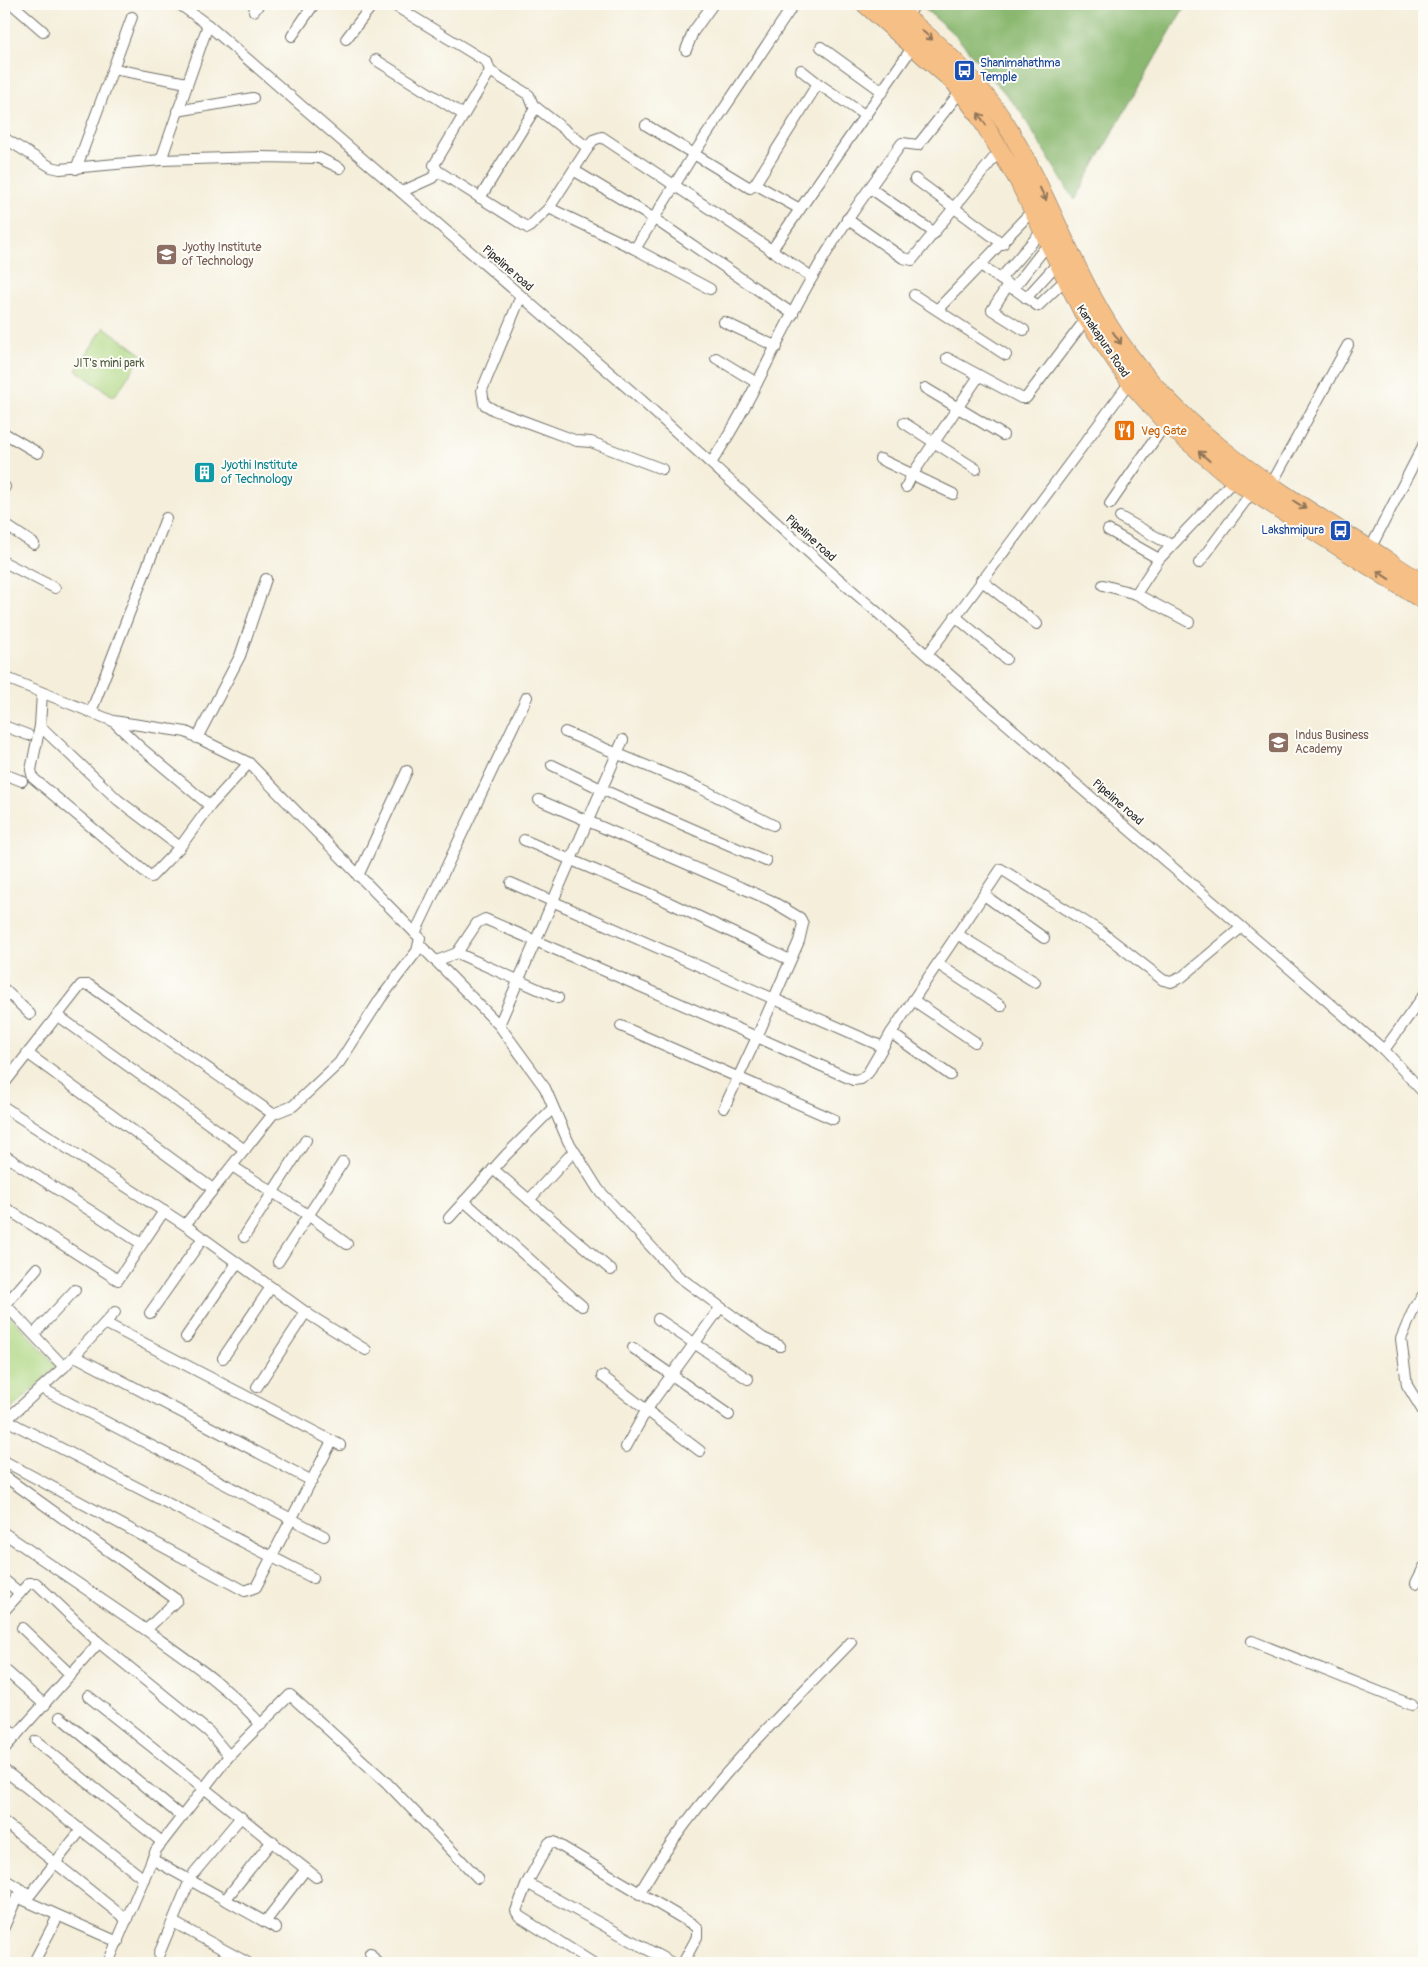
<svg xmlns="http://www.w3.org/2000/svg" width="1428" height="1967" viewBox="0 0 1428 1967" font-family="Pangolin,sans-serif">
	<rect width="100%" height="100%" fill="#fdfcf7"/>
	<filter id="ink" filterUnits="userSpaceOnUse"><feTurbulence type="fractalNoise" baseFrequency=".02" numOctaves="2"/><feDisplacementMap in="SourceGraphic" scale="10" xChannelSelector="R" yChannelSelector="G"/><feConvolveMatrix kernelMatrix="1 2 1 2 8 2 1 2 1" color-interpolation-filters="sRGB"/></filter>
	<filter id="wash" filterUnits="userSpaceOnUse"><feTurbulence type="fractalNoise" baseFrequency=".0096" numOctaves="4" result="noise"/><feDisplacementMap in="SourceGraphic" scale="20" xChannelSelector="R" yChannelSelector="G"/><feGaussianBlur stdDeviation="1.12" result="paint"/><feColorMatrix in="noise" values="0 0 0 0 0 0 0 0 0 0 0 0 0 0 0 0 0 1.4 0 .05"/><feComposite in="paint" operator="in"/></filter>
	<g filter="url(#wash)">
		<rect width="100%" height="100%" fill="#f4eeda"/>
		<g fill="#aed782" stroke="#6c8156">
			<polygon points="104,327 143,355 114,397 76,370"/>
			<polygon points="4,1309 57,1366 4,1416"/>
		</g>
		<polygon fill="#8ab870" stroke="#5a724e" points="928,4 1186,4 1074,200 1020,111 954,34 925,9"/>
	</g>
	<g filter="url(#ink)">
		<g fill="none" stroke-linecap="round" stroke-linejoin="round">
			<defs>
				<g id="street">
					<polyline points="12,4 43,31"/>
					<polyline points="179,4 208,25 638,397 826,568 1384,1050 1424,1093"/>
					<polyline points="392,4 487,62 490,71 434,165 438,171 528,228 549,208 593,140 602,137 812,277"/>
					<polyline points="254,11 259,4"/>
					<polyline points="292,36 314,4"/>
					<polyline points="346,39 373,4"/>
					<polyline points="821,47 883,92"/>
					<polyline points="686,50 693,32 713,4"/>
					<polyline points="376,60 464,115"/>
					<polyline points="114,69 187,83"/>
					<polyline points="801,70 820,85"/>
					<polyline points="490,71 529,95 533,105 588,148"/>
					<polyline points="177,111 253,98"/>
					<polyline points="646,125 750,188 755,184 815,88 820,85 866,116"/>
					<polyline points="4,138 51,167 60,169 161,160 260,157 319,158 340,168"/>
					<polyline points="161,160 208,25"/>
					<polyline points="76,169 132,17"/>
					<polyline points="575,171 653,218 793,314"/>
					<polyline points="915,179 1003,244"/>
					<polyline points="755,184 800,209 914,45"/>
					<polyline points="870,188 935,233"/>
					<polyline points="401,192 432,178 438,171"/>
					<polyline points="480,198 536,107"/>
					<polyline points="549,208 635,249 710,289"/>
					<polyline points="847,219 903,258 912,260 1001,149"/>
					<polyline points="635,249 693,155 794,4"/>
					<polyline points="771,251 800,209"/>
					<polyline points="982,266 1038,306 1065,280"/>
					<polyline points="1000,279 1043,230"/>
					<polyline points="1008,285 992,310 1024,330"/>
					<polyline points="1013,289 1048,244"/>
					<polyline points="914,295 1006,355"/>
					<polyline points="521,296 482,390 484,404 494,410 577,441 591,442 662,469"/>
					<polyline points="1026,298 1057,264"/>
					<polyline points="938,309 1033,210"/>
					<polyline points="724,322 777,347"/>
					<polyline points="716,358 757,383"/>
					<polyline points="947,358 1021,398 1026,398 1086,319"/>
					<polyline points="925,388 1003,435"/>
					<polyline points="904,423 976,469"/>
					<polyline points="4,433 38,453"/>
					<polyline points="880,459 953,494"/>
					<path d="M711 463C751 404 777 337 813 276 839 229 871 186 902 143L918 145 961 91"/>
					<polyline points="1271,485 1348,345"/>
					<polyline points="4,486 5,487"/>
					<polyline points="906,487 912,475 979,376"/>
					<polyline points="1110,504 1166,423"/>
					<polyline points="1120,517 1171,545"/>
					<polyline points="4,524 34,544"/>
					<polyline points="1108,530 1159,559"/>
					<polyline points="1370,549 1424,444"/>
					<polyline points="4,562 55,588"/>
					<polyline points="1199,563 1252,492"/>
					<polyline points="981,580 1037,624"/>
					<polyline points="1103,585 1136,594 1189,622"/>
					<polyline points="1136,594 1159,559 1234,480"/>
					<polyline points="955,616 1006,659"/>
					<polyline points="928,654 1130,382"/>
					<polyline points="4,677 113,721 186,732 249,763 420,938 417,951 381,998 339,1063 293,1106 273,1114"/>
					<polyline points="42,693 40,726 31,770 33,778 151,877 180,847 210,806 249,763"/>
					<polyline points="91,712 166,518"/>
					<polyline points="113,721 140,747 210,806"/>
					<polyline points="4,726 28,735"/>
					<polyline points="40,726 118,800 180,847"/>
					<polyline points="565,732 700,788 773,825"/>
					<polyline points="197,738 240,656 266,579"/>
					<polyline points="552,765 601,789 766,861"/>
					<polyline points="4,774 22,781"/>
					<polyline points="539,800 770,900 800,918 803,924 799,941 757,1037 853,1080 861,1079 868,1073 891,1033 1001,869 1100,931 1163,980 1171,982 1182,977 1242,927"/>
					<polyline points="524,840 649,893 790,960"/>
					<polyline points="358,876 407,771"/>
					<polyline points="511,883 883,1047"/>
					<polyline points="984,895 1044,938"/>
					<polyline points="415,933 527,697"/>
					<polyline points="957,934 1035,982"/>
					<polyline points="419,944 499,1025 545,1088 568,1141 598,1189 678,1276 763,1338 780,1346"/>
					<polyline points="457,953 477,923 485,919 757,1037 724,1108"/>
					<polyline points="436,961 457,953 558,998"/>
					<polyline points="938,964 1001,1006"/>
					<polyline points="4,989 30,1014"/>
					<polyline points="913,1000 975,1042"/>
					<polyline points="57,1015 245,1150"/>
					<polyline points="499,1025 623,740"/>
					<polyline points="621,1026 833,1119"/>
					<polyline points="891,1033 950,1075"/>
					<polyline points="1384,1050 1424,995"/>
					<polyline points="27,1053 213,1189"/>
					<polyline points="4,1084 81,985 89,985 273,1114 185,1225 4,1107"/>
					<polyline points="4,1155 142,1244"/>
					<polyline points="232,1166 308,1215 347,1244"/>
					<polyline points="493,1169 611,1270"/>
					<polyline points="529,1200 574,1151"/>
					<polyline points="464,1201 582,1306"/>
					<polyline points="4,1207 118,1280 164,1211"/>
					<polyline points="449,1218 506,1155 553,1108"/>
					<polyline points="185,1225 311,1316 366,1350"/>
					<polyline points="244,1237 306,1140"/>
					<polyline points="278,1262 343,1162"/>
					<polyline points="1424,1294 1415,1306 1401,1339 1407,1385 1424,1413"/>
					<polyline points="4,1303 64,1367 115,1312"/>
					<polyline points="5,1305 37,1268"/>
					<polyline points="150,1313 203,1238"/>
					<polyline points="658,1319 748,1379"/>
					<polyline points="105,1323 340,1445"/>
					<polyline points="34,1334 75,1290"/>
					<polyline points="186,1337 237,1263"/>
					<polyline points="633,1348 729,1415"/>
					<polyline points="75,1356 312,1481"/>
					<polyline points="223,1358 271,1287"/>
					<polyline points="602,1376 700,1451"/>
					<polyline points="257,1387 306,1312"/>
					<polyline points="41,1388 324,1536"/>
					<polyline points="6,1420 313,1578"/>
					<polyline points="4,1422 64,1367"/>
					<polyline points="626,1447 647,1409 720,1308"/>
					<polyline points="4,1461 245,1591 256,1587 332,1441"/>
					<polyline points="4,1476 177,1600 146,1630 4,1533"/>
					<polyline points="4,1580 20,1593"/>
					<polyline points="1416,1583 1424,1567"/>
					<polyline points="4,1611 29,1583 36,1583 97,1641 95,1647 4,1749"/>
					<polyline points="22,1628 71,1675"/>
					<path d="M146 1630C186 1659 229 1687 261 1725"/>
					<polyline points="97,1641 209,1732 229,1756"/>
					<polyline points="1252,1641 1412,1705"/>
					<polyline points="4,1669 45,1705"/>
					<polyline points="88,1696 316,1877"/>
					<polyline points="60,1717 182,1817"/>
					<polyline points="4,1725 16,1736"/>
					<polyline points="36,1741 162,1842"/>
					<polyline points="4,1770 144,1879"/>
					<polyline points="4,1822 127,1920"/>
					<polyline points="152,1859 276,1928"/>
					<polyline points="194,1873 241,1817"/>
					<polyline points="4,1879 30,1895 81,1830"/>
					<polyline points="527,1883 672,1963"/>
					<path d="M639 1894C693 1798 775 1721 851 1642"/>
					<polyline points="225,1900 272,1841"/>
					<polyline points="173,1922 248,1963"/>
					<polyline points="265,1922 306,1869"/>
					<polyline points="4,1927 17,1897 118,1942"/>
					<polyline points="370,1953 377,1963"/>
					<polyline points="159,1954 190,1880"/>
					<polyline points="36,1958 58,1916"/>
					<polyline points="4,1961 7,1963"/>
					<polyline points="108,1963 156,1850 229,1756 290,1695 386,1782 478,1878"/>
					<polyline points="593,1963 519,1916 516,1911 527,1883 549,1843 554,1842 692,1924 697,1928 697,1937 683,1963"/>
				</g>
				<polyline id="secondary" points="905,16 913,4"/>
				<g id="highway">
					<polyline points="865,4 955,83 978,114 1018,180 1083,313 1130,382 1166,423 1234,480 1424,601"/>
					<path d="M890 4C933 39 975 76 1005 123 1048 191 1072 271 1117 338 1178 427 1260 480 1349 536 1375 551 1399 569 1424 584"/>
				</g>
			</defs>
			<use href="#street" stroke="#716f68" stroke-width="12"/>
			<use href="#secondary" stroke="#716f68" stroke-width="16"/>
			<use href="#highway" stroke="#716f68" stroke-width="19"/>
			<use href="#street" stroke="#fff" stroke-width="10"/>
			<use href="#secondary" stroke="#fbe5cf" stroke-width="14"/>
			<use href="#highway" stroke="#f5bf86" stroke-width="18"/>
		</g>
		<defs><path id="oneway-shaft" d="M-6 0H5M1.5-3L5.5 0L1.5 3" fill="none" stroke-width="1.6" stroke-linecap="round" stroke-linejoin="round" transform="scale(1.25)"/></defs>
		<g stroke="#907558">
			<use href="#oneway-shaft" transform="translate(927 35) rotate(41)"/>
			<use href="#oneway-shaft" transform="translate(982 119) rotate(-123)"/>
			<use href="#oneway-shaft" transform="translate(1043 194) rotate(64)"/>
			<use href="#oneway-shaft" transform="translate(1117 338) rotate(56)"/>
			<use href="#oneway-shaft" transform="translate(1204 456) rotate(-139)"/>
			<use href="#oneway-shaft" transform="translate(1300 505) rotate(33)"/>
			<use href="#oneway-shaft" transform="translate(1383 575) rotate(-147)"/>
		</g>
	</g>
	<defs>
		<symbol id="bus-square" viewBox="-11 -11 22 22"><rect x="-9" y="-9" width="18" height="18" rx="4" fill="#1a4fb4" stroke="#fdfcf7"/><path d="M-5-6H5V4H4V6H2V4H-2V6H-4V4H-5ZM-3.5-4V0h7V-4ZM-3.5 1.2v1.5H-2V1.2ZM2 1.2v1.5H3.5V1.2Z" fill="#fff"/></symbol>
		<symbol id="university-square" viewBox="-11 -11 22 22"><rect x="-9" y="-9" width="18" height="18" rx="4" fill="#8d6e63" stroke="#fdfcf7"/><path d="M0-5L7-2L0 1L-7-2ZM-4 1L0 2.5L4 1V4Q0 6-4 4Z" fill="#fff"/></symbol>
		<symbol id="restaurant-square" viewBox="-11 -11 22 22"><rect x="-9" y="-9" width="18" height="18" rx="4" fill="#e8710a" stroke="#fdfcf7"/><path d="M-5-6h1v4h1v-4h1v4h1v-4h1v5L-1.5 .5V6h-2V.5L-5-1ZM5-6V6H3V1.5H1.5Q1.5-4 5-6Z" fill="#fff"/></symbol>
		<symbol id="building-square" viewBox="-11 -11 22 22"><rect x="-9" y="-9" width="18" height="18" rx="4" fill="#0f9aa8" stroke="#fdfcf7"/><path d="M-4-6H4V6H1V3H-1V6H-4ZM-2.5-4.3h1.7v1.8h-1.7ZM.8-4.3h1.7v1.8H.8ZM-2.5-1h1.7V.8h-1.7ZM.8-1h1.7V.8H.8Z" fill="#fff"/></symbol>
	</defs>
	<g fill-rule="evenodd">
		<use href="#bus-square" x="952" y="58" width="25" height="25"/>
		<use href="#university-square" x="154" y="242" width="25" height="25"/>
		<use href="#restaurant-square" x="1112" y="418" width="25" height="25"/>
		<use href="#building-square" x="192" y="460" width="25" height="25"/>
		<use href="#bus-square" x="1328" y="518" width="25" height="25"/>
		<use href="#university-square" x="1266" y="730" width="25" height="25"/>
	</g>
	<g text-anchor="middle" stroke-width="4" stroke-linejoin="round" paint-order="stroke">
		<g font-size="12" fill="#164399" stroke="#fdfcf7" text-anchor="start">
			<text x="980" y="67">Shanimahathma<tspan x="980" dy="14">Temple</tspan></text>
			<text x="1324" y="534" text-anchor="end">Lakshmipura</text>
		</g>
		<g font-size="12" fill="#785e54" stroke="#fdfcf7" text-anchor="start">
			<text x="182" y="251">Jyothy Institute<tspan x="182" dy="14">of Technology</tspan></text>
			<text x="1295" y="739">Indus Business<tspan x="1295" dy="14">Academy</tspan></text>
		</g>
		<g font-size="12" fill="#2b2b2b" stroke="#fdfcf7">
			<text transform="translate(508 268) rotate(41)" y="4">Pipeline road</text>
			<text transform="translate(1103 341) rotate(56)" y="4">Kanakapura Road</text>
			<text transform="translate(811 538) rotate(42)" y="4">Pipeline road</text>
			<text transform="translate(1118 802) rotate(41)" y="4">Pipeline road</text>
		</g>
		<g font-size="12" fill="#525f45" stroke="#fdfcf7">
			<text x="109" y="367">JIT's mini park</text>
		</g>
		<g font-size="12" fill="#c56008" stroke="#fdfcf7" text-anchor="start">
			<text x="1141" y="435">Veg Gate</text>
		</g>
		<g font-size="12" fill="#0d838f" stroke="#fdfcf7" text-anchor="start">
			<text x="221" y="469">Jyothi Institute<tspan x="221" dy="14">of Technology</tspan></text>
		</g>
	</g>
	<rect width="1428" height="1967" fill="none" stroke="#fdfcf7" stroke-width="20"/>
</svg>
